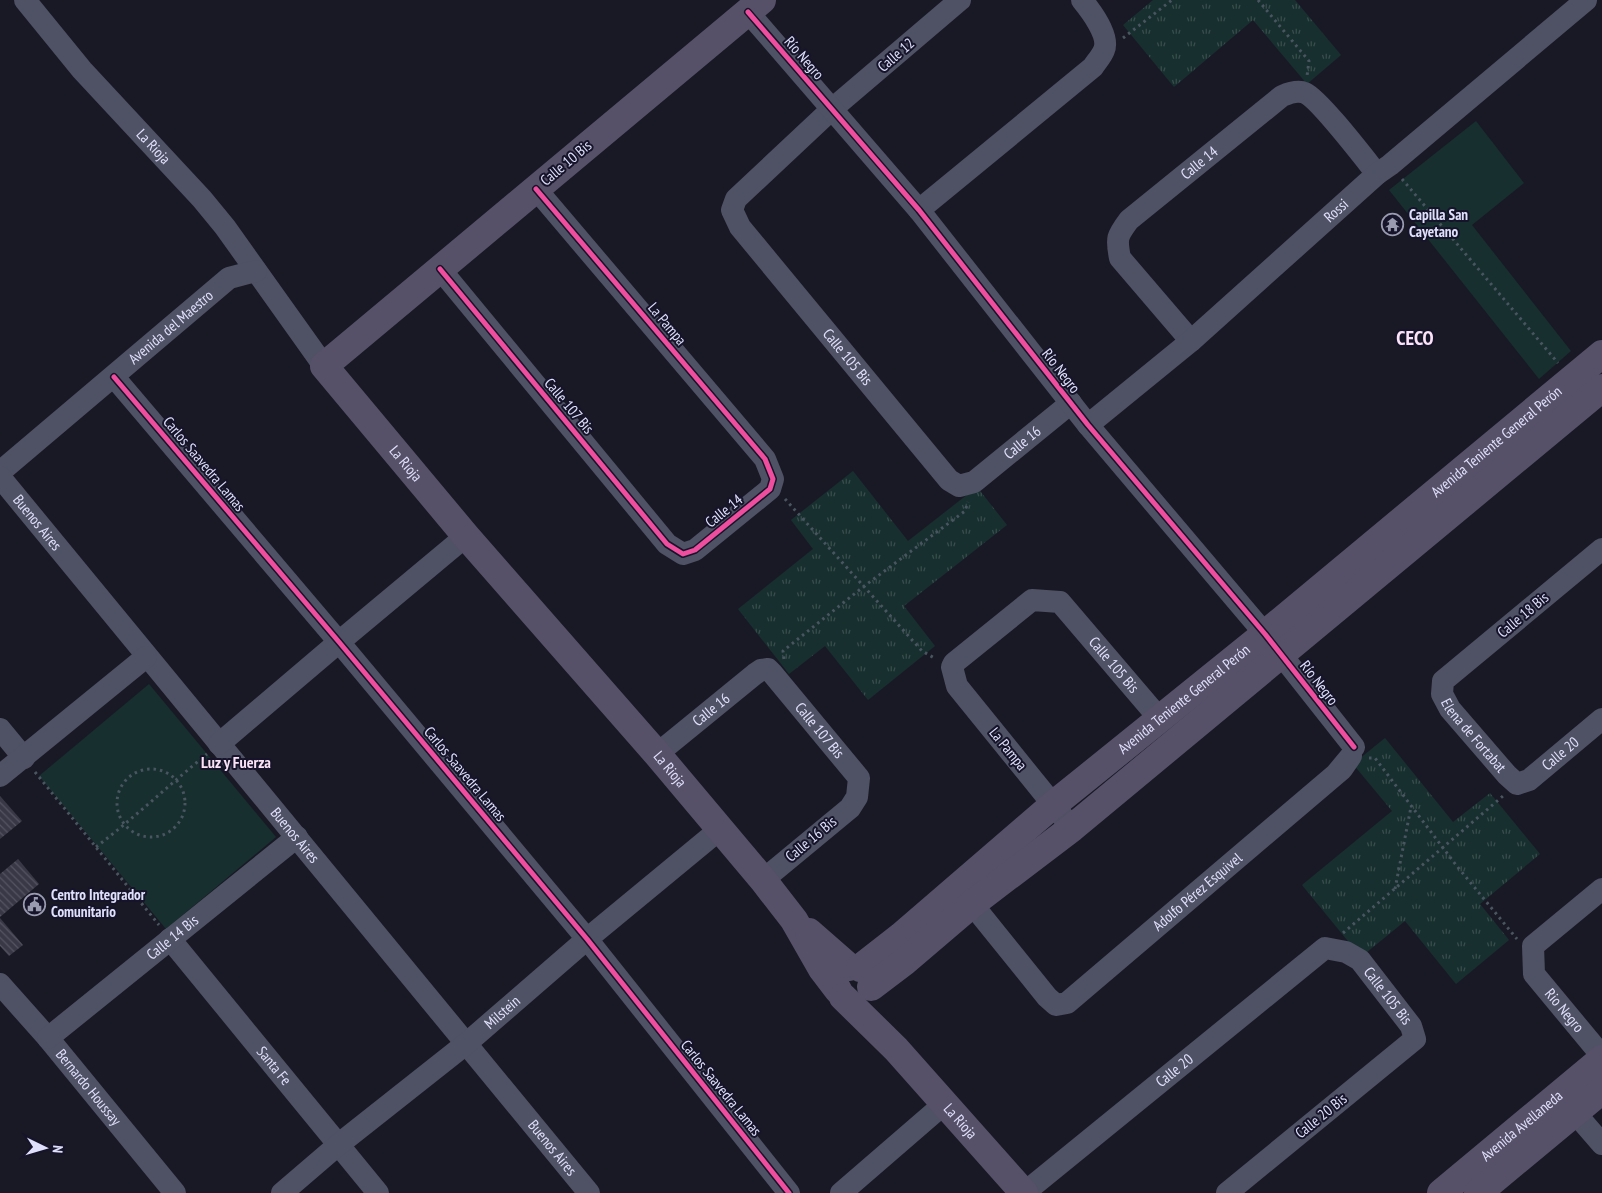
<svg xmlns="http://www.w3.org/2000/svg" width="1602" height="1193" viewBox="0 0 1602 1193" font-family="'PT Sans Narrow',sans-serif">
	<defs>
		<pattern id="grass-tufts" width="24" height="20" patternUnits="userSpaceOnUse" patternTransform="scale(1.25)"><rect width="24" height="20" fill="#172f2e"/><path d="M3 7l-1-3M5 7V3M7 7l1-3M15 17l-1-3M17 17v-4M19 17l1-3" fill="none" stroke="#384d4d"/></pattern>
		<pattern id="building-back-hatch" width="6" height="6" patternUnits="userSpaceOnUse" patternTransform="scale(1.25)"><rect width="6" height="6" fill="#393846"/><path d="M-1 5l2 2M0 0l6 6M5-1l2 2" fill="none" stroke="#555462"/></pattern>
	</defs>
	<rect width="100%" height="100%" fill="#191925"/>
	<g fill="url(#grass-tufts)">
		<polygon points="1153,0 1295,0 1341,55 1307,84 1253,20 1174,87 1123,25"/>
		<polygon points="853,471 908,541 977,487 1007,525 904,606 935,646 868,700 825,646 789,674 738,609 813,549 791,520"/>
		<polygon points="1385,738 1453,822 1490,793 1540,854 1480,904 1509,940 1456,984 1405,921 1361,957 1302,885 1392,811 1353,764"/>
	</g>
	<g fill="#172f2e">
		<polygon points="1476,121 1524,183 1472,225 1571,351 1539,379 1389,190"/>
		<polygon points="149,684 276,837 166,929 39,776"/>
	</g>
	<g fill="url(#building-back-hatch)">
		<polygon points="0,796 22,821 0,839"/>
		<polygon points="18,859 39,884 0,917 0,874"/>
		<polygon points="0,918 23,945 9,956 0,946"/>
	</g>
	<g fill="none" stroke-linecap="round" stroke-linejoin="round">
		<g stroke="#49555f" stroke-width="3" stroke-dasharray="2.5 4" stroke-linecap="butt">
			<polyline points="1258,0 1309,61 1307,76"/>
			<polyline points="1123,38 1172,0"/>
			<polyline points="1402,179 1558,363"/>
			<polyline points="785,499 922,651 936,659"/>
			<polyline points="784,659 783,651 863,587 965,511 968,502"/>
			<polyline points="1369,758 1375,758 1456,865 1517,939"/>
			<circle cx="151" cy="803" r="34"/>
			<polyline points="35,772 159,925"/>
			<path d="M96 847C134 818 169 785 207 754"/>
			<polyline points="1395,889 1411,807"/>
			<polyline points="1343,933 1503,796"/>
		</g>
		<g stroke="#4f5164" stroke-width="22">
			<path id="s1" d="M25 0 82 70 202 199 225 227 324 366"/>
			<path id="s2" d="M960 0 832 109 736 199 732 210 740 227 949 480 959 486 974 482 1071 403"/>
			<polyline points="748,12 919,210 1088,425 1265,634 1354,747"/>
			<path d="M919 210 1093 67C1096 62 1102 56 1104 50 1110 36 1091 11 1082 0"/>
			<polyline points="440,269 667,544 683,554 695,550 770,489 773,479 765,459 536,189"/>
			<path id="s3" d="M1191 341 1120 258C1116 238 1117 236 1129 220L1282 96C1289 93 1298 90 1305 93 1319 99 1365 159 1377 174"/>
			<polyline points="114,377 339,642 587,939 789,1193"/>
			<path id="s4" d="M1088 425 1191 341 1377 174 1390 165 1586 0"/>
			<path id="s5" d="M0 472 229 278 256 271"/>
			<path id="s6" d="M0 477C195 717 394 953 589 1193"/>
			<path id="s7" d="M1602 549 1443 681 1442 694 1450 709 1507 775 1517 784 1529 780 1602 719"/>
			<polyline points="0,729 24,758"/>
			<polyline points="219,744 339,642 466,536"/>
			<path id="s8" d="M657 754 755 674 761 670 768 669 772 673 859 778 857 797 850 808 763 880"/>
			<polyline points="0,776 146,657"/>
			<path id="s9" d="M1072 828 957 686 952 667 954 663 1032 600 1060 602 1159 718"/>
			<path id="s10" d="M1602 889 1533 946 1534 974 1602 1056"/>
			<path id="s11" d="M972 904 1047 997 1056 1005 1067 1003 1342 769 1351 756 1336 774"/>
			<path id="s12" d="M170 939 378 1193"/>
			<path id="s13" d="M0 984 48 1038 175 1193"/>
			<path id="s14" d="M48 1038 297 837"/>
			<polyline points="1576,1114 1602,1144"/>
			<path id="s15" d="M282 1193 338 1145 467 1043 587 939 719 830"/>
			<polyline points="841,1193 944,1104"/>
			<path id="s16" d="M1024 1193 1325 948 1346 952 1360 960 1411 1026 1415 1039 1227 1193"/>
		</g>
		<g stroke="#565169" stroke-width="28">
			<path id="s17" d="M762 0 324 366 466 536 657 754 763 880 794 920 822 969 838 990"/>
			<polyline points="809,932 849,967"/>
			<path id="s18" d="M860 968 901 936 1053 805 1265 634 1602 354"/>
			<polyline points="871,987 904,962 972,904 1072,828 1602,388"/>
			<path id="s19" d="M843 997 896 1049 1024 1193"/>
			<path id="s20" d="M1441 1193 1602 1059"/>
			<polyline points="1478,1193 1602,1090"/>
		</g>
		<defs>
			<g id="cycleway">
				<polyline points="748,12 919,210 1088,425 1265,634 1354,747"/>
				<polyline points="440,269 667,544 683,554 695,550 770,489 773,479 765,459 536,189"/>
				<polyline points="114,377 339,642 587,939 789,1193"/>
			</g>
		</defs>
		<use href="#cycleway" stroke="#15142a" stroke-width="8"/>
		<use href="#cycleway" stroke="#ef4d9e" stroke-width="5"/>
	</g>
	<defs>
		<symbol id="temple-ring" viewBox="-11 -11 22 22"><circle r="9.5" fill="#15142a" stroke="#9a9ab1" stroke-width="1.5"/><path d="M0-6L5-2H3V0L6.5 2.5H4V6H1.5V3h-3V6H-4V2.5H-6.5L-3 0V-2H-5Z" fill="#9a9ab1"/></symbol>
		<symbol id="civic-ring" viewBox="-11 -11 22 22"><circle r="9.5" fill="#15142a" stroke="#9a9ab1" stroke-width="1.5"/><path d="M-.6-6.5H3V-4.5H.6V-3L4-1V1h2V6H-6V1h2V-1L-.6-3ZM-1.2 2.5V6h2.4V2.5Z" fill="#9a9ab1"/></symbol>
	</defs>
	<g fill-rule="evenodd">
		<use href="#temple-ring" x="1380" y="212" width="25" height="25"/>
		<use href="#civic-ring" x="22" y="892" width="25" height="25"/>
	</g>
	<g text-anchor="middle" stroke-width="4" stroke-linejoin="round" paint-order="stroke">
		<g font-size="15" fill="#e0e0fc" stroke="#15142a">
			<text transform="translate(896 55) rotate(-41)" y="5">Calle 12</text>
			<text transform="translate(804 58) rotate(49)" y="5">Río Negro</text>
			<text dy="5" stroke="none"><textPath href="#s1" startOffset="195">La Rioja</textPath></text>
			<text transform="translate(566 163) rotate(-40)" y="5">Calle 10 Bis</text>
			<text dy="5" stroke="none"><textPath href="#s3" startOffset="241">Calle 14</textPath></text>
			<text dy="5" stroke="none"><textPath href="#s4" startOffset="328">Rossi</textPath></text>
			<text transform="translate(667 324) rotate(50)" y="5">La Pampa</text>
			<text dy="5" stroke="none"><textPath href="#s5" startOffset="224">Avenida del Maestro</textPath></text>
			<text dy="5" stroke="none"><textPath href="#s2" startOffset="499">Calle 105 Bis</textPath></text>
			<text transform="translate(1061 371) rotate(52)" y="5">Río Negro</text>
			<text transform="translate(569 406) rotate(50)" y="5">Calle 107 Bis</text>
			<text dy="5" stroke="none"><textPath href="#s18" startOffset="826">Avenida Teniente General Perón</textPath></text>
			<text dy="5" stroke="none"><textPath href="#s2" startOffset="748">Calle 16</textPath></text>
			<text dy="5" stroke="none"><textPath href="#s17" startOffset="698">La Rioja</textPath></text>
			<text transform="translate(204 464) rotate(50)" y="5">Carlos Saavedra Lamas</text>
			<text transform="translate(724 511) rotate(-39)" y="5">Calle 14</text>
			<text dy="5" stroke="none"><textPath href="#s6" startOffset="59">Buenos Aires</textPath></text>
			<text transform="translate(1523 615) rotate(-40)" y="5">Calle 18 Bis</text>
			<text dy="5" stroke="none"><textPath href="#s9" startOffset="418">Calle 105 Bis</textPath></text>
			<text transform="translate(1319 683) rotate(52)" y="5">Río Negro</text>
			<text dy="5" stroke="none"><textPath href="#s18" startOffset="421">Avenida Teniente General Perón</textPath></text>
			<text dy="5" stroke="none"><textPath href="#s8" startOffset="70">Calle 16</textPath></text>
			<text dy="5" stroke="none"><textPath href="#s8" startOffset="221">Calle 107 Bis</textPath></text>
			<text dy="5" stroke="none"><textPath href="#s7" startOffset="272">Elena de Fortabat</textPath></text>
			<text transform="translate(1008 749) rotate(51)" y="5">La Pampa</text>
			<text dy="5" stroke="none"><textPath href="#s7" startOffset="391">Calle 20</textPath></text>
			<text dy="5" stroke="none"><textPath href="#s17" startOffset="1102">La Rioja</textPath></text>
			<text transform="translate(465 774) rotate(50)" y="5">Carlos Saavedra Lamas</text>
			<text dy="5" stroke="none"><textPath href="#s6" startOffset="464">Buenos Aires</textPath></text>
			<text transform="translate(811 839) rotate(-40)" y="5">Calle 16 Bis</text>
			<text dy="5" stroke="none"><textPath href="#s11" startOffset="314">Adolfo Pérez Esquivel</textPath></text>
			<text dy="5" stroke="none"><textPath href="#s14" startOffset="160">Calle 14 Bis</textPath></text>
			<text dy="5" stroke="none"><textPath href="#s16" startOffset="471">Calle 105 Bis</textPath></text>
			<text dy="5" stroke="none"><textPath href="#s10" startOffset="165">Rio Negro</textPath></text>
			<text dy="5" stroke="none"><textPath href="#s15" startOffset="285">Milstein</textPath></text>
			<text dy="5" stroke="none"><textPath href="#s12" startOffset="164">Santa Fe</textPath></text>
			<text dy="5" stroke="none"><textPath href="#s16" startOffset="194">Calle 20</textPath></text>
			<text dy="5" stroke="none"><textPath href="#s13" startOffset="136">Bernardo Houssay</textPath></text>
			<text transform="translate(721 1088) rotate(51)" y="5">Carlos Saavedra Lamas</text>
			<text transform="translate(1321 1116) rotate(-39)" y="5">Calle 20 Bis</text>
			<text dy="5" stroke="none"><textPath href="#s19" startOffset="171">La Rioja</textPath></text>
			<text dy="5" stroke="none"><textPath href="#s20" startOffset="105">Avenida Avellaneda</textPath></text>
			<text dy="5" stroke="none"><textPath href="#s6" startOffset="869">Buenos Aires</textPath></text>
		</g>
		<g font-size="15" font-weight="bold" fill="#e0e0fc" stroke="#15142a" text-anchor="start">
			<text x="1409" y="220">Capilla San<tspan x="1409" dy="17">Cayetano</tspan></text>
			<text x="51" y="900">Centro Integrador<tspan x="51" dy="17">Comunitario</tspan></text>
		</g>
		<g font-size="16" font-weight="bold" fill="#fce2f6" stroke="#15142a">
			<text x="236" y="768">Luz y Fuerza</text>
		</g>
		<g font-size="20" font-weight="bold" fill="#fce2f6" stroke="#15142a">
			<text x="1415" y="345">CECO</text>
		</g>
	</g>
	<g transform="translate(45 1148) rotate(95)" stroke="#15142a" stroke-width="4" paint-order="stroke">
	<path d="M0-4L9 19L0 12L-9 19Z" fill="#e0e0fc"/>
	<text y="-8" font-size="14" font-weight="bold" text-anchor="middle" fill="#e0e0fc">N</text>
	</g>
</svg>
